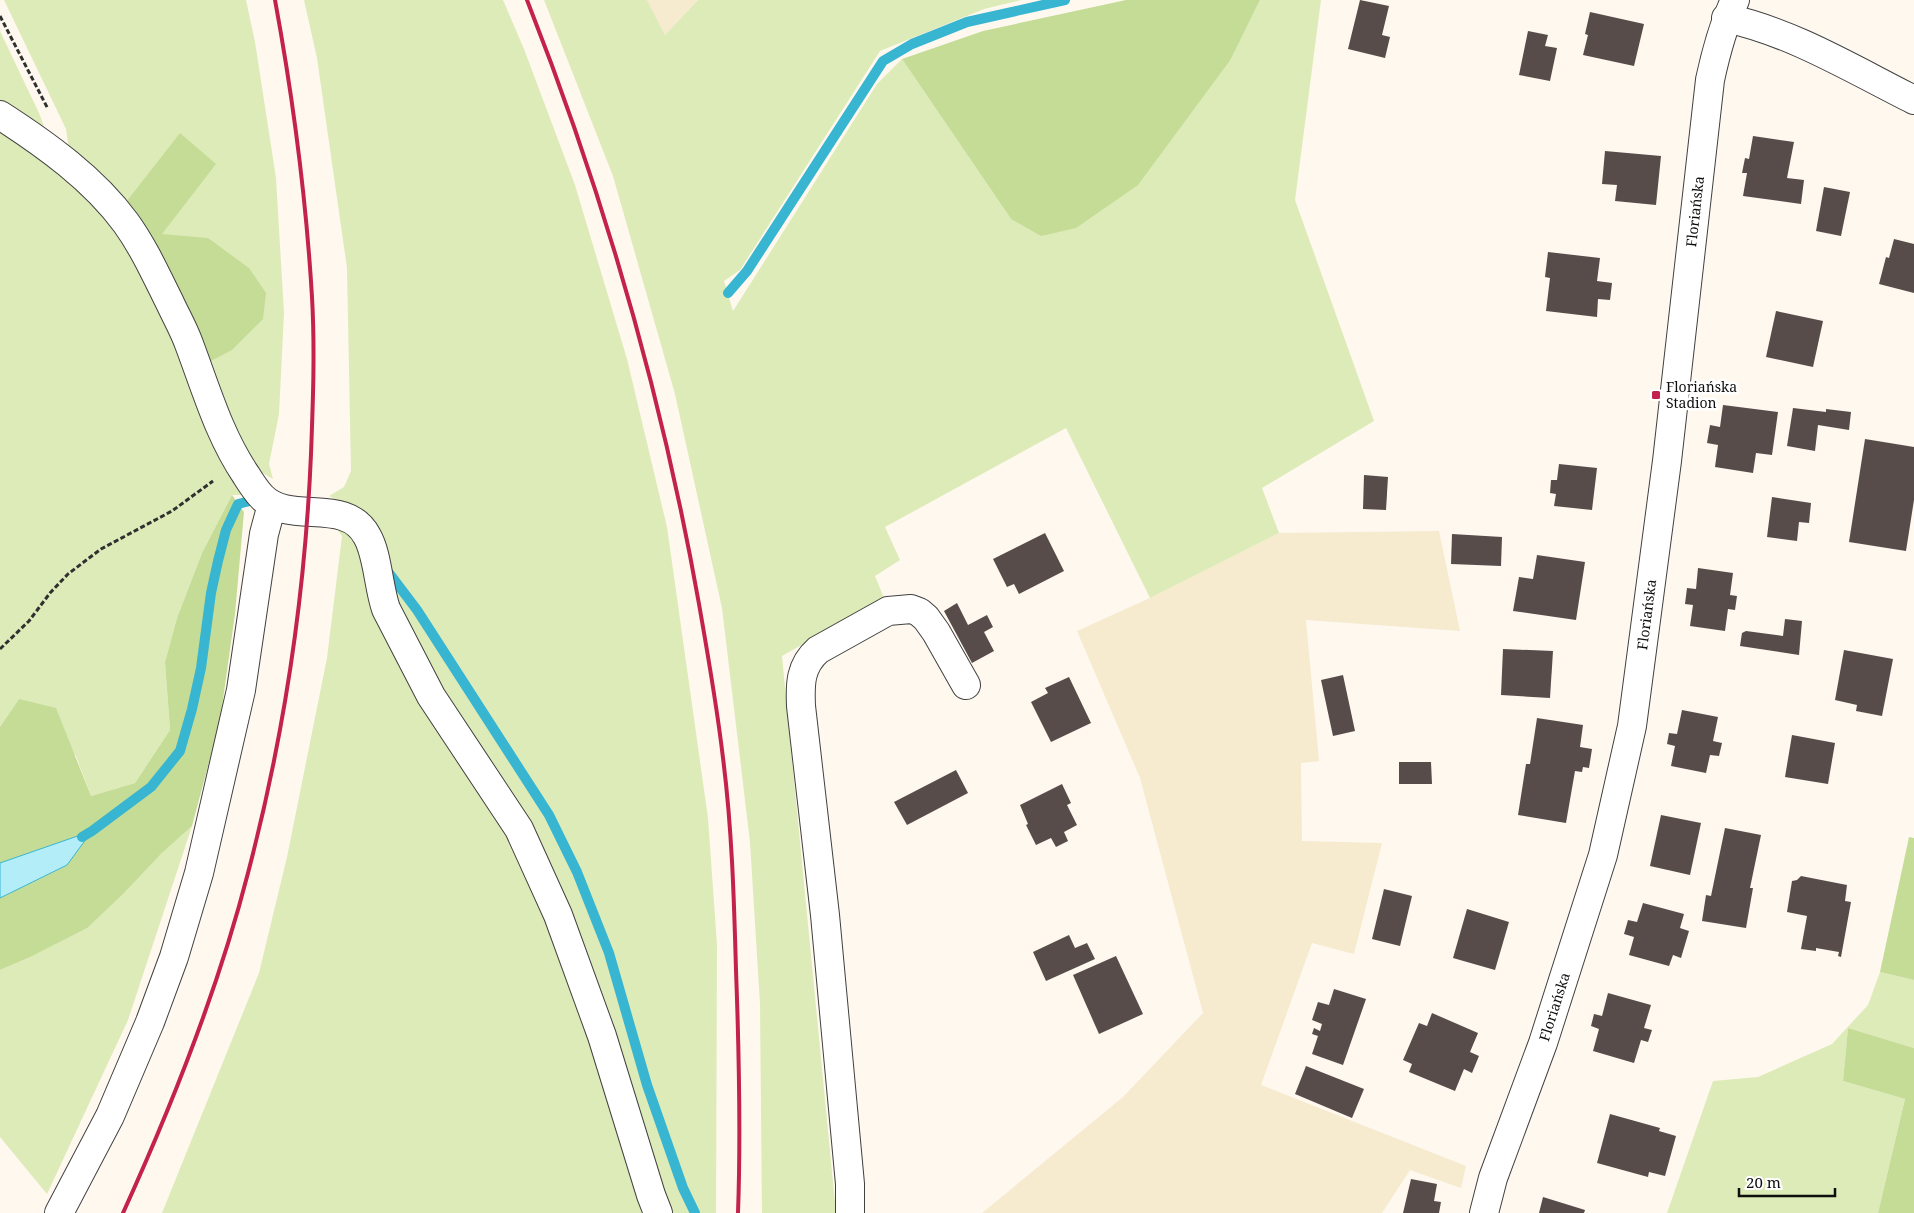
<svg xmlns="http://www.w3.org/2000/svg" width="1914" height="1213" viewBox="0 0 1914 1213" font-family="'Noto Serif',serif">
	<rect width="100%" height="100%" fill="#fff8ef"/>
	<g fill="#f6eacf">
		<polygon points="647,0 698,0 665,35"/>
		<polygon points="1439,531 1460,631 1306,620 1319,761 1301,763 1302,841 1382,843 1354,954 1312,943 1261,1085 1466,1166 1461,1188 1410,1170 1382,1213 982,1213 1123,1097 1203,1013 1140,778 1077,631 1150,598 1279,533"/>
	</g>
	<g fill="#ddebb8">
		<polygon points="4,0 246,0 255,42 276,178 284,313 279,414 269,464 273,479 254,468 230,425 161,234 123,206 70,156 66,129"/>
		<polygon points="304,0 503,0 524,49 575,185 627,359 667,527 708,818 717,945 716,1213 667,1213 585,958 457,716 405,624 347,505 329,496 344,487 351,471 347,268 317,58"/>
		<polygon points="544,0 647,0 665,35 698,0 1021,0 984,9 880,51 740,270 724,281 733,311 877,84 902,59 1011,219 1231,59 1260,0 1321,0 1295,200 1374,421 1262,488 1279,533 1150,598 1066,428 885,527 900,560 875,576 884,598 782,656 836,1213 762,1213 760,1004 750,842 722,608 675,394 613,176"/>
		<polygon points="0,31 39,113 49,140 0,105"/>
		<polygon points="0,127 63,173 109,217 147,271 247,495 232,495 202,553 177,618 165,662 170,730 135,783 91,796 76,756 19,699 0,727"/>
		<polygon points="349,527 504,822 572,970 648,1213 162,1213 259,973 287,857 327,658 342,536 336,528"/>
		<polygon points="192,826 128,1020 47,1194 0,1137 0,970 28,958 125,892 162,853"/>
		<polygon points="1880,972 1914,980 1914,1048 1848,1028 1843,1081 1905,1099 1878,1213 1667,1213 1713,1081 1758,1077 1832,1044 1868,1005"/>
	</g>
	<g fill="#c5dc97">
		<polygon points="1126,0 1260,0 1231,59 1138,185 1076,228 1041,236 1011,219 902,59 983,31"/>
		<polygon points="180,133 216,164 162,234 208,238 249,268 266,293 263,319 232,350 205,364 123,206"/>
		<polygon points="232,495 244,512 235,614 220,721 192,826 162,853 125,892 87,928 28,958 0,970 0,898 67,865 37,850 3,864 0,863 0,727 19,699 56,708 91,796 135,783 170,730 165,662 177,618 202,553"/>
		<polygon points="1909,837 1914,838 1914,980 1880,972"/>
		<polygon points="1848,1028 1914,1048 1914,1213 1878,1213 1905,1099 1843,1081"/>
	</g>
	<polygon fill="#b3edf8" stroke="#38b5d0" points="92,831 67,865 0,898 0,863"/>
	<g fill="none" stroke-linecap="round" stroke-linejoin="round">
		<g stroke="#38b5d0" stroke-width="10">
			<polyline points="728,293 747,271 883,61 912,44 967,22 1065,0"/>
			<polyline points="389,573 417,610 549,815 577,872 609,953 647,1085 683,1188 695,1213"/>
			<polyline points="82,837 92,831 151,787 180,751 192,709 201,668 211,593 218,561 226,530 238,504 250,501"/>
		</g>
	</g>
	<g fill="#574c4a">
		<polygon points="1360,0 1389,6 1382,35 1390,37 1385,58 1348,49"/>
		<polygon points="1590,12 1644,24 1634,66 1583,55 1588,35 1585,34"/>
		<polygon points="1528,31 1548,35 1545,46 1557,48 1550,81 1519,75"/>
		<polygon points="1753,136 1794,142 1787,178 1804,180 1801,204 1743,196 1747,173 1742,173 1745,158 1749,159"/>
		<polygon points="1605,151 1661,156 1656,205 1615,201 1617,185 1602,184"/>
		<polygon points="1824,187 1850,192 1841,236 1816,231"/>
		<polygon points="1894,239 1914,244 1914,293 1879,284 1886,257 1889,258"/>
		<polygon points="1548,252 1600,258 1597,281 1612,283 1610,300 1598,299 1597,317 1546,311 1550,278 1545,277"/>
		<polygon points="1776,311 1823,321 1813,367 1766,357"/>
		<polygon points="1723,405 1778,412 1772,455 1756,453 1753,473 1715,467 1718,445 1707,443 1710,425 1720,427"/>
		<polygon points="1793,408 1826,412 1826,409 1851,412 1849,430 1818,425 1815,451 1787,446"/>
		<polygon points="1865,439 1914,447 1914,500 1906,551 1849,542"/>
		<polygon points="1559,464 1597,468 1592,510 1554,506 1556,494 1550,493 1551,480 1557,480"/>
		<polygon points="1364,475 1388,477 1386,510 1363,509"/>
		<polygon points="1772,497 1811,503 1809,523 1799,522 1797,541 1767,537"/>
		<polygon points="1045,533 1064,571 1019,594 1014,584 1007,587 993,559"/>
		<polygon points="1452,534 1502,537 1501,566 1451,564"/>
		<polygon points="1537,555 1585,562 1576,620 1513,611 1519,577 1533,579"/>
		<polygon points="1698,568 1733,573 1730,595 1737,596 1735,610 1728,609 1725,631 1690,626 1693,605 1685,604 1687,588 1696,589"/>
		<polygon points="957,603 968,625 987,615 993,627 984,632 994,651 972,663 944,611"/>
		<polygon points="1785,619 1802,621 1799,655 1740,646 1742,633 1746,631 1783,636"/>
		<polygon points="1503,649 1553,651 1550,698 1501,695"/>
		<polygon points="1844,650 1893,659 1882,716 1856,711 1857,705 1835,700"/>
		<polygon points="1343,675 1355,731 1333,736 1321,680"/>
		<polygon points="1069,677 1091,723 1051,742 1031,702 1048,693 1045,688"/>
		<polygon points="1682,710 1718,717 1713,741 1722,743 1719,756 1710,755 1706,773 1671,766 1675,746 1667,744 1669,733 1677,734"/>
		<polygon points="1537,718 1583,725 1580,747 1592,749 1589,768 1583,767 1582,772 1575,771 1566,823 1518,815 1526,764 1530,764"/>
		<polygon points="1792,735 1835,743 1828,784 1785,777"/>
		<polygon points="1399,762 1431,762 1432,784 1399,784"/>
		<polygon points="956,770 968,793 907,825 894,802"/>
		<polygon points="1062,784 1071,803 1067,805 1077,825 1064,832 1068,841 1056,847 1051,838 1036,845 1026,825 1028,824 1020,805"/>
		<polygon points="1661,815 1701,823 1690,875 1650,866"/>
		<polygon points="1725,828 1761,835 1750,888 1753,888 1746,928 1702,921 1706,895 1711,896"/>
		<polygon points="1801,876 1847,885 1845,901 1851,902 1841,957 1838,956 1839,952 1816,948 1816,951 1801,949 1807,916 1787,912 1792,881 1797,880"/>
		<polygon points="1384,889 1412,896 1400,946 1372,939"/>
		<polygon points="1643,903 1684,914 1680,928 1689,931 1681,958 1673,955 1669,966 1629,955 1634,937 1624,934 1628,920 1637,922"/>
		<polygon points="1467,909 1509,922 1495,970 1453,958"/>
		<polygon points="1069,935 1075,948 1087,943 1095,959 1046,981 1033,952"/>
		<polygon points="1116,956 1143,1014 1099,1034 1073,975"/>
		<polygon points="1334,989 1366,999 1343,1065 1312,1054 1318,1036 1312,1034 1314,1028 1320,1031 1322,1024 1312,1020 1318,1002 1329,1005"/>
		<polygon points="1608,993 1651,1005 1644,1028 1652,1030 1648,1042 1641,1040 1634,1063 1593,1051 1599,1029 1591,1026 1594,1014 1602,1016"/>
		<polygon points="1432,1013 1478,1033 1470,1052 1479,1056 1472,1073 1464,1069 1455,1091 1409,1072 1412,1064 1403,1060 1419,1023 1427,1026"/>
		<polygon points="1306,1066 1364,1089 1352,1118 1295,1094"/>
		<polygon points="1610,1114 1660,1128 1659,1131 1676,1136 1665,1176 1649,1172 1648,1177 1597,1163"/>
		<polygon points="1411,1179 1437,1184 1434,1201 1441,1202 1439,1213 1403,1213"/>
		<polygon points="1543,1197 1585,1210 1584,1213 1539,1213"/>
	</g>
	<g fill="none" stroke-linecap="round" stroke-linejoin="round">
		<defs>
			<g id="minor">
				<path d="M1726 18C1792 32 1854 70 1914 100"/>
				<path d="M0 115C45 144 94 179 126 223 144 248 156 275 170 303 176 316 184 330 189 344 206 389 219 435 246 475 251 483 256 491 262 497 290 526 346 496 367 536 378 555 378 586 386 609L431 696 519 829 558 915 602 1036 651 1195 658 1213"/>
				<polyline points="59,1213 110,1116 150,1022 174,957 199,873 241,690 264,534 271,508"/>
				<path d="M850 1213V1184L825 915 801 706C800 684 800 666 818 650L888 611 911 609 919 612 926 618 936 632 966 685"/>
				<path id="s1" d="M1484 1213 1493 1178 1543 1043 1603 855 1632 726 1667 461 1710 80C1716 52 1723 26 1735 0"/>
			</g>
		</defs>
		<use href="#minor" stroke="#414141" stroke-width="30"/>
		<g stroke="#303030" stroke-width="3" stroke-dasharray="5 2.5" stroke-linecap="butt">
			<polyline points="0,16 48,109"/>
			<polyline points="0,649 29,621 50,593 68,574 101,549 172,511 213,481"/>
		</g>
		<use href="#minor" stroke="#fff" stroke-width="28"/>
		<g stroke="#c2224d" stroke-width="4">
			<path d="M527 0C605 198 662 395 699 604 708 655 717 707 723 758 732 828 734 899 736 970 739 1051 741 1132 738 1213"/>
			<path d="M123 1213C173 1103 218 990 248 873 284 736 305 595 311 454 313 402 315 349 312 297 306 197 293 98 275 0"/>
		</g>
	</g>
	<rect fill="#c2224d" stroke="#fff" stroke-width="2" x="1651" y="390" width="10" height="10" rx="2.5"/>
	<g text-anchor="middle" stroke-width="5" stroke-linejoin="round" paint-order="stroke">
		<g font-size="14" fill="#0e0e0e" stroke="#fff">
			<text dy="5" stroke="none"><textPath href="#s1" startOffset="1028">Floriańska</textPath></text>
			<text dy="5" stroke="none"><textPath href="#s1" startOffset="622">Floriańska</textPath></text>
			<text dy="5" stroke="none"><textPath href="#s1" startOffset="218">Floriańska</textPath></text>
		</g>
		<g font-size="14" fill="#0e0e0e" stroke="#fff" text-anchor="start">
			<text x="1666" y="392">Floriańska<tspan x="1666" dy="16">Stadion</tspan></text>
		</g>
	</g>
	<path d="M1739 1188v8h96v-8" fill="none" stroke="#0e0e0e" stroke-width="2.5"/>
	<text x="1746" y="1188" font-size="15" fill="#0e0e0e" stroke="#ffffff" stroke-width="4" paint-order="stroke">20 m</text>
</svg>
